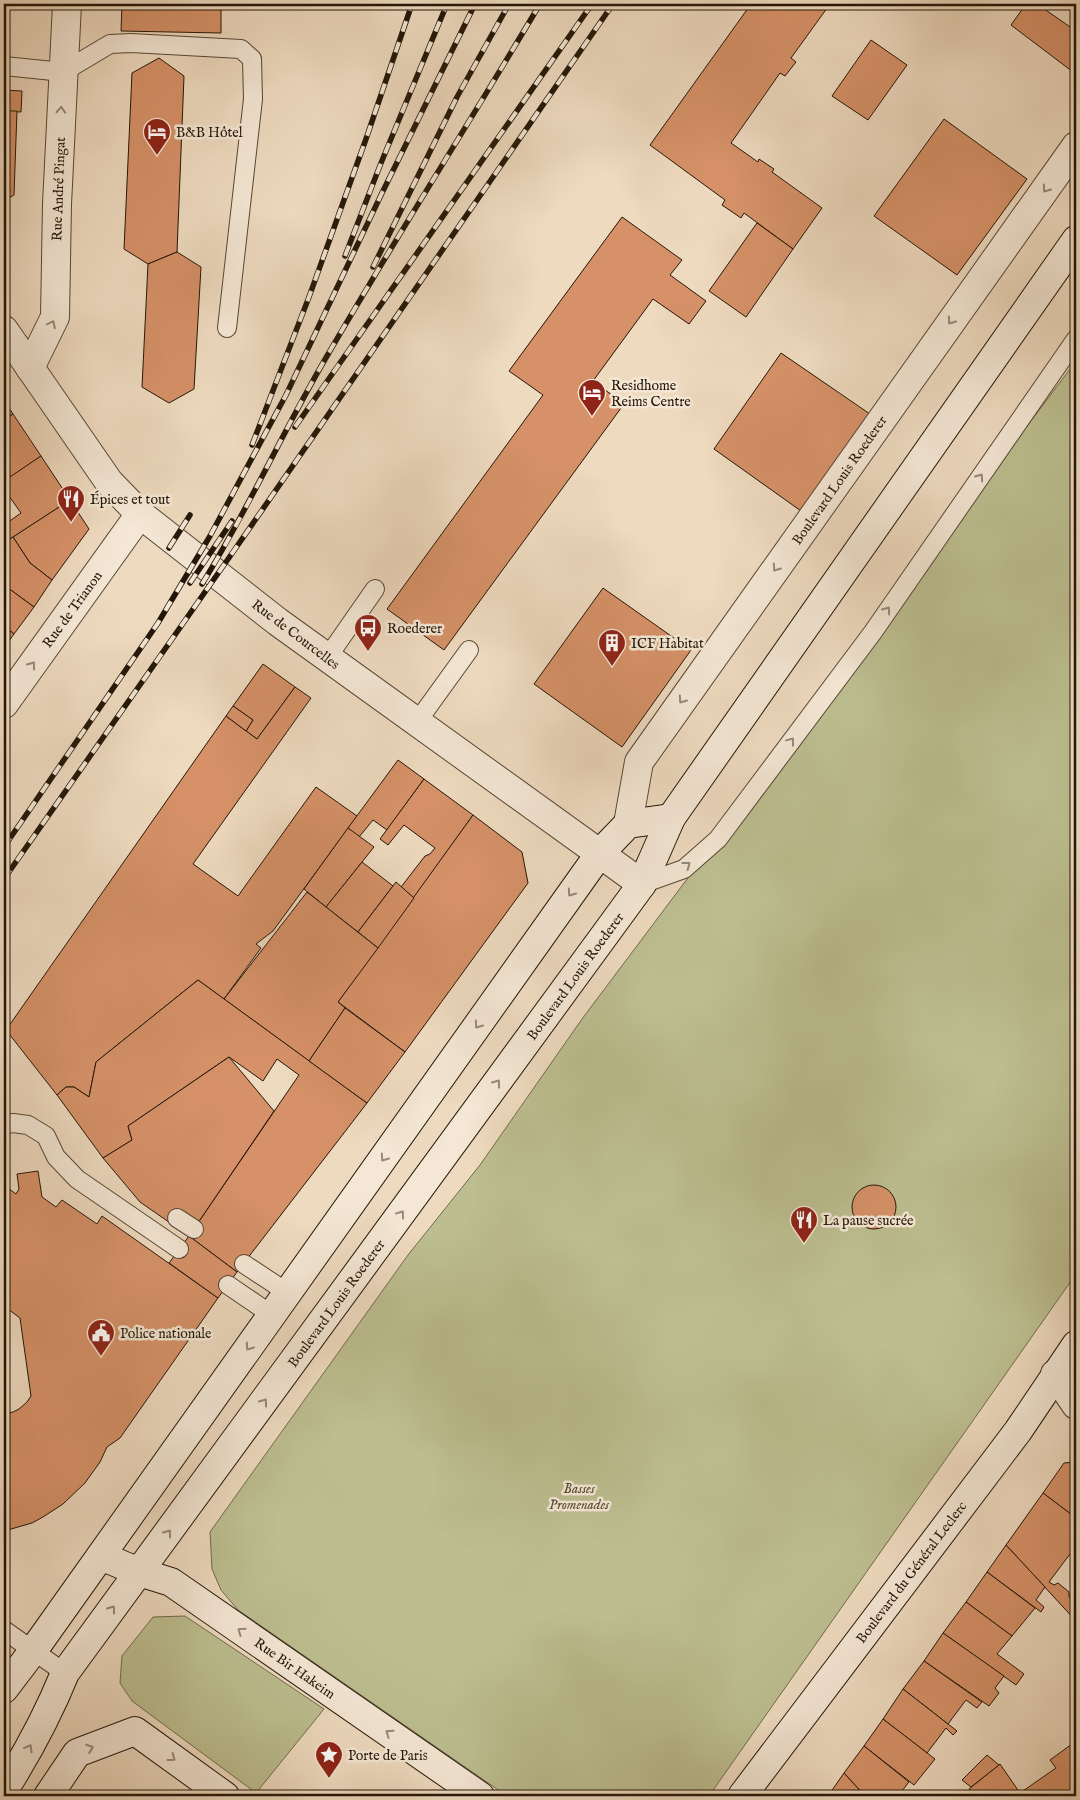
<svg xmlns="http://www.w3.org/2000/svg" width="1080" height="1800" viewBox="0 0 1080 1800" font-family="'IM FELL English',serif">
	<rect width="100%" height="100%" fill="#eedabf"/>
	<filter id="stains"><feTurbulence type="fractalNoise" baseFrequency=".004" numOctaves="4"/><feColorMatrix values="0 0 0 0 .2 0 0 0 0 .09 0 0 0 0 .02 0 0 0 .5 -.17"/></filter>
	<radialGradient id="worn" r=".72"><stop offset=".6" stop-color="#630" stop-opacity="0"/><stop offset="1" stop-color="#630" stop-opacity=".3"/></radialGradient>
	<g fill="#bcbe90" stroke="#706a4c">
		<polygon points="1076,361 1076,1274 709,1796 507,1796 238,1610 221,1590 212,1569 210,1532 408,1255 480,1165 582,1019"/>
		<polygon points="185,1616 324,1709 256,1793 132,1701 120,1683 122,1656 153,1617"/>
	</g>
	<g fill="#d69168" stroke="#231608">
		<polygon points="122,4 215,4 215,7 221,8 221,33 121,31"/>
		<polygon points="751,4 830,4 791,58 796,62 785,76 780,73 731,143 758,162 759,159 774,169 772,172 822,208 793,249 744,213 741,218 722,205 725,200 650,145"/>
		<polygon points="1026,4 1037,4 1076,31 1076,68 1073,72 1011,25"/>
		<polygon points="871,40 907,65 868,120 832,96"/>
		<polygon points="159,58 184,76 177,252 148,264 124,249 132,73"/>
		<polygon points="4,90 22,91 21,112 4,111"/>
		<polygon points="4,111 17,111 14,195 4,201"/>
		<polygon points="944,119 1027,179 957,275 874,216"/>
		<polygon points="622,217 682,260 670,275 706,301 689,324 653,299 593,381 624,404 444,650 387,609 543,395 509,371"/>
		<polygon points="757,223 793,249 746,317 709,291"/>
		<polygon points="177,252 201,267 194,389 169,403 142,387 148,264"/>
		<polygon points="781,353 870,414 801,511 714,449"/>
		<polygon points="4,400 13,414 4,420"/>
		<polygon points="13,414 41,456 6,480 4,476 4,420"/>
		<polygon points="41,456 70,500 4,543 4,525 21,513 4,489 4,481"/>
		<polygon points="70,500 89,529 52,580 30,563 13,537"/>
		<polygon points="13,537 30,563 52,580 34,607 4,585 4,543"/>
		<polygon points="4,585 34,607 14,634 4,626"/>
		<polygon points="603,588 691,650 622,747 534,684"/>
		<polygon points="4,626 14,634 4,648"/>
		<polygon points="263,664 295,687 257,739 246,731 253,720 233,706"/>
		<polygon points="295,687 311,698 193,864 238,896 316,787 357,816 273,931 256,944 261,948 224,999 198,980 96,1062 89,1097 74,1087 66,1087 57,1095 6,1030 226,716 257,739"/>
		<polygon points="233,706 253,720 246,731 226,716"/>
		<polygon points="398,760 424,779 387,830 373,820 359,837 348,828"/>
		<polygon points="424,779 473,815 414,898 401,887 425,856 430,854 435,848 404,825 388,845 380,839"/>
		<polygon points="473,815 522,852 528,883 405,1052 338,1002"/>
		<polygon points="348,828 374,847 326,907 304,889"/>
		<polygon points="362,862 393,886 358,932 326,907"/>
		<polygon points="396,882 414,898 378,948 358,932"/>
		<polygon points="307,892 378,948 338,1002 345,1008 309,1061 224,999"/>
		<polygon points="198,980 367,1103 237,1272 189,1236 299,1075 277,1059 263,1081 229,1057 128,1126 132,1140 103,1158 57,1095 66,1087 74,1087 89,1097 96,1062"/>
		<polygon points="345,1008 405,1052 367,1103 309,1061"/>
		<polygon points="229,1057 274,1111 189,1236 140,1202 103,1158 132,1140 128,1126"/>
		<polygon points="38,1171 42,1197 56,1207 62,1200 97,1224 102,1216 218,1298 120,1438 107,1447 100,1462 85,1483 63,1504 43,1517 32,1523 4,1531 4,1414 13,1412 19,1409 27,1402 31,1396 20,1318 4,1306 4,1185 16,1194 19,1189 17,1174"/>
		<circle cx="874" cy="1207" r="22"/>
		<polygon points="189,1236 237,1272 218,1298 169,1263"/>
		<polygon points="1076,1462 1076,1518 1043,1493 1064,1463"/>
		<polygon points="1043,1493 1076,1518 1076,1546 1049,1582 1054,1585 1058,1583 1069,1592 1069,1597 1076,1602 1076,1621 1006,1545"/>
		<polygon points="1006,1545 1045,1587 1036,1600 1044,1607 1041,1612 987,1572"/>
		<polygon points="987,1572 1035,1608 1012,1636 966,1602"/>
		<polygon points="966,1602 1012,1636 997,1654 1024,1674 1016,1685 943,1633"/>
		<polygon points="943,1633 1004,1676 995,1688 999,1693 989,1706 924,1661"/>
		<polygon points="924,1661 982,1702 977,1708 966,1700 948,1724 903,1689"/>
		<polygon points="903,1689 957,1731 953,1735 946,1728 927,1753 883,1719"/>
		<polygon points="883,1719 935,1759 914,1785 864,1746"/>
		<polygon points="1076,1741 1076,1796 974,1796 969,1789 1000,1764 1020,1793 1056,1768 1050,1760"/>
		<polygon points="864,1746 909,1782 898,1796 865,1796 844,1773"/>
		<polygon points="987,1755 999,1765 971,1787 962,1780"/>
		<polygon points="844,1773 865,1796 828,1796"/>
	</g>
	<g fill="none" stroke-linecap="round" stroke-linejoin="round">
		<defs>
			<g id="service">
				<polyline points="4,66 63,72 110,44 131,43 241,49 252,59 253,99 227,328"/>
				<polyline points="327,658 375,589"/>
				<polyline points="417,722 469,650"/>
				<polyline points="642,884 684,869 718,839 873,632 1076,339"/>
				<polyline points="4,1125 13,1123 28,1125 46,1136 56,1157 77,1179 179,1249"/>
				<polyline points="177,1218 194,1229"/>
				<polyline points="244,1264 288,1293"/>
				<polyline points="228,1285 272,1315"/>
				<polyline points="4,1630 65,1673"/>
			</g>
			<g id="minor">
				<polyline points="4,330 109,482 140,514 278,622 642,884"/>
				<polyline points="30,368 55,317 57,204 67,4"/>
				<polyline points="4,704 140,514"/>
				<polyline points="628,824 639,762 1076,146"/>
				<polyline points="1055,1374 1076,1405"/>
			</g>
			<g id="secondary">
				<polyline points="101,1556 139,1572 171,1582 480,1796"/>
				<polyline points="4,1689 33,1651 600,853 628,824 671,818"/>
				<path d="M4 1790C28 1752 48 1715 65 1673L642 884 671 818 1076 240"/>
				<polyline points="48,1796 77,1753 135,1731 225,1796"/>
				<polyline points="742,1796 1018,1431 1076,1345"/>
			</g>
		</defs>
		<use href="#service" stroke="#564736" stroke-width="20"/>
		<use href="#minor" stroke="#564736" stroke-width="30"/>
		<use href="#secondary" stroke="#231608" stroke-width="30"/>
		<use href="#service" stroke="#f4e7d5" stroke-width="18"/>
		<use href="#minor" stroke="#f4e7d5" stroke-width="28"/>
		<use href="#secondary" stroke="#f4e7d5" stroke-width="28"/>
		<defs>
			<g id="rail">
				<polyline points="345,256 381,163 447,4"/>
				<polyline points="373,267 457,97 509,4"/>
				<polyline points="295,427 592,4"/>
				<polyline points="252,445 309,297 366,139 412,4"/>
				<polyline points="169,548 190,515"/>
				<polyline points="190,583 232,521"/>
				<path d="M202 584C248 510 283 431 327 356 396 237 470 122 540 4"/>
				<polyline points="4,847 158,623 210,536 286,395 382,193 475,4"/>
				<polyline points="4,879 233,552 613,4"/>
			</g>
		</defs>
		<use href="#rail" stroke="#231608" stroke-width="5.5"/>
		<use href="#rail" stroke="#f4e7d5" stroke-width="4" stroke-dasharray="11" stroke-linecap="butt"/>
	</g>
	<defs><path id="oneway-chevron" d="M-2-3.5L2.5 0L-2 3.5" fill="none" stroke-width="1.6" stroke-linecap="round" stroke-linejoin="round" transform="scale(1.25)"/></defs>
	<g stroke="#968979">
		<use href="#oneway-chevron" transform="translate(61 110) rotate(-87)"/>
		<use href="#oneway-chevron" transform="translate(1046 189) rotate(125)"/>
		<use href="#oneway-chevron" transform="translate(951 321) rotate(125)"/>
		<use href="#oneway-chevron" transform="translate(52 324) rotate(-64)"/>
		<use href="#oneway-chevron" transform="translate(980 477) rotate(-55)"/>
		<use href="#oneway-chevron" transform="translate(776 568) rotate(125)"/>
		<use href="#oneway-chevron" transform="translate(887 610) rotate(-55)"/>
		<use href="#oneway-chevron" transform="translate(32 665) rotate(-54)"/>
		<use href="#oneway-chevron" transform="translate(682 700) rotate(125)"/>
		<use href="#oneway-chevron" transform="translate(791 741) rotate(-53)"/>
		<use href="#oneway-chevron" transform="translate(687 865) rotate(-37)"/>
		<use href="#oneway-chevron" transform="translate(571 893) rotate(125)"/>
		<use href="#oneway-chevron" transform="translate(478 1025) rotate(125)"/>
		<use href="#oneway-chevron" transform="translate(497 1083) rotate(-54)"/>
		<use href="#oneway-chevron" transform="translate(384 1158) rotate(125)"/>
		<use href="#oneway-chevron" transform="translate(401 1214) rotate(-54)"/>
		<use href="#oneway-chevron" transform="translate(249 1347) rotate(125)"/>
		<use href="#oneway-chevron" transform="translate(264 1402) rotate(-54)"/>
		<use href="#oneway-chevron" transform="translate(168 1533) rotate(-54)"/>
		<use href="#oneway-chevron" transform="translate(112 1609) rotate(-54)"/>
		<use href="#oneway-chevron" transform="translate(241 1631) rotate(-145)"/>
		<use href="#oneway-chevron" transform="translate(389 1733) rotate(-145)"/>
		<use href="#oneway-chevron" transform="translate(29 1748) rotate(-61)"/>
		<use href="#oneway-chevron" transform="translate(90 1748) rotate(-21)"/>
		<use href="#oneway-chevron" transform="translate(172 1758) rotate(36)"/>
	</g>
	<defs>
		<symbol id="hotel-pin" viewBox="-11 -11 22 30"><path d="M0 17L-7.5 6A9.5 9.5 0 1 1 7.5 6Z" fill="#8f2418" stroke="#f4e7d5"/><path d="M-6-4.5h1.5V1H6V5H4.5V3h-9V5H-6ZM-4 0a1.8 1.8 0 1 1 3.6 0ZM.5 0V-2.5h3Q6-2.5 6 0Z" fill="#fff"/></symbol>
		<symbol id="restaurant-pin" viewBox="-11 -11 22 30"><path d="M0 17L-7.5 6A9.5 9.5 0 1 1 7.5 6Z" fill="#8f2418" stroke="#f4e7d5"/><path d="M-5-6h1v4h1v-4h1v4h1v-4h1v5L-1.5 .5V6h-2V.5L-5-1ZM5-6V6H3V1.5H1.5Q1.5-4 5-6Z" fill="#fff"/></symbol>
		<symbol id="bus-pin" viewBox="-11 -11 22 30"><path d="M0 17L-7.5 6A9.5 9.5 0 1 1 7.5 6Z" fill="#8f2418" stroke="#f4e7d5"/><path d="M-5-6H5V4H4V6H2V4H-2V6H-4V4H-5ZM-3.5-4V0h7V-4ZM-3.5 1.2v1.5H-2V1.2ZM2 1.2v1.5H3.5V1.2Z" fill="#fff"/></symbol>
		<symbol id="building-pin" viewBox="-11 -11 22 30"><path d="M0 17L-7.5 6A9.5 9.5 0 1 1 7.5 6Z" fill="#8f2418" stroke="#f4e7d5"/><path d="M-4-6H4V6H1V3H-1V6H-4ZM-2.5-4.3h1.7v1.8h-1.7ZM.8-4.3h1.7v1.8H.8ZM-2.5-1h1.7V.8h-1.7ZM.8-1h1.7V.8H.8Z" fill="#fff"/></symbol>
		<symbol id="civic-pin" viewBox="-11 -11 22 30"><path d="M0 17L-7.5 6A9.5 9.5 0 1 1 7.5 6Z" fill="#8f2418" stroke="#f4e7d5"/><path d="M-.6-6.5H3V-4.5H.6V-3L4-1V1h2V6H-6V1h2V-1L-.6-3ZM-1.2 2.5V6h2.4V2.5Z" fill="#fff"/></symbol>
		<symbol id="sight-pin" viewBox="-11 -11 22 30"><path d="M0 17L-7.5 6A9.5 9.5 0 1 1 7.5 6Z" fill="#8f2418" stroke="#f4e7d5"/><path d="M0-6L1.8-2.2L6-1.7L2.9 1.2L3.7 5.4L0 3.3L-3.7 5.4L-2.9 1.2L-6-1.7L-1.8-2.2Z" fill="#fff"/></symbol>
	</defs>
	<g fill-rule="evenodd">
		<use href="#hotel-pin" x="141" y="116" width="32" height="43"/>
		<use href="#hotel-pin" x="576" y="377" width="32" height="43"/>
		<use href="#restaurant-pin" x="55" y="483" width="32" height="43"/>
		<use href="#bus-pin" x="352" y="612" width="32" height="43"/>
		<use href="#building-pin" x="596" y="627" width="32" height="43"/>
		<use href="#restaurant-pin" x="788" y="1204" width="32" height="43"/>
		<use href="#civic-pin" x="85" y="1317" width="32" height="43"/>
		<use href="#sight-pin" x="313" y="1739" width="32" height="43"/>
	</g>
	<g text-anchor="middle" stroke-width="5" stroke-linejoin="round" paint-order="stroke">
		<g font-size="14" fill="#231608" stroke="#f4e7d5" text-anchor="start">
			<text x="176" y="137">B&amp;B Hôtel</text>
			<text x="611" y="390">Residhome<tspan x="611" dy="16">Reims Centre</tspan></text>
			<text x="90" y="504">Épices et tout</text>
			<text x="387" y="633">Roederer</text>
			<text x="631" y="648">ICF Habitat</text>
			<text x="823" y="1225">La pause sucrée</text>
			<text x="120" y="1338">Police nationale</text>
			<text x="348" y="1760">Porte de Paris</text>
		</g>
		<g font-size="14" fill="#231608" stroke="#f4e7d5">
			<text transform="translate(58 189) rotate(-88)" y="5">Rue André Pingat</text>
			<text transform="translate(839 480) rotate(-55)" y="5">Boulevard Louis Roederer</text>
			<text transform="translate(72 609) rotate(-54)" y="5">Rue de Trianon</text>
			<text transform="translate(296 634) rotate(37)" y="5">Rue de Courcelles</text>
			<text transform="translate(575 976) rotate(-54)" y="5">Boulevard Louis Roederer</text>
			<text transform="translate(336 1303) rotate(-54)" y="5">Boulevard Louis Roederer</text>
			<text transform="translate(911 1572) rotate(-53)" y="5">Boulevard du Général Leclerc</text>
			<text transform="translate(295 1668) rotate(35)" y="5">Rue Bir Hakeim</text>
		</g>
		<g font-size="14" font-style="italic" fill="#514831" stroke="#f4e7d5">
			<text x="579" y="1493">Basses<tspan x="579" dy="16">Promenades</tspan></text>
		</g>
	</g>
	<rect width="1080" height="1800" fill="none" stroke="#eedabf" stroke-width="20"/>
	<rect x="5" y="5" width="1070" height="1790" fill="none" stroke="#231608" stroke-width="2.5"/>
	<rect x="10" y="10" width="1060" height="1780" fill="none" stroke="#231608"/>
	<rect width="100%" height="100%" filter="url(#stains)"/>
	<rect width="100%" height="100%" fill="url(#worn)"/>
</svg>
